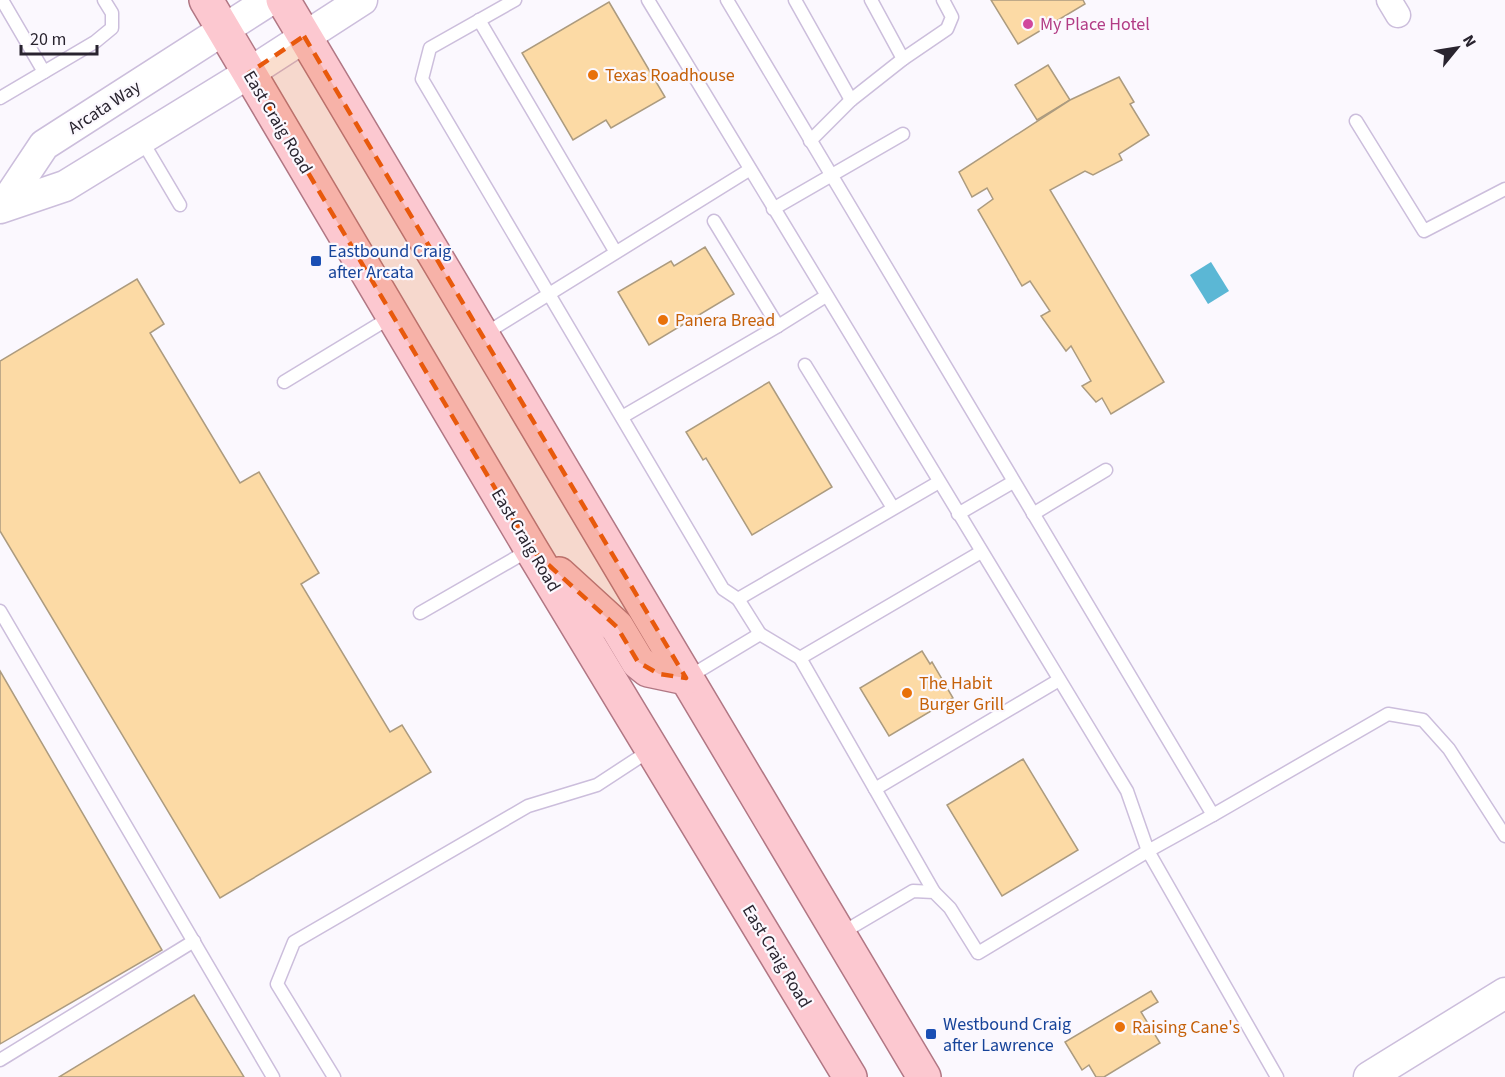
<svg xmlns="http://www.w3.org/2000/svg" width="1505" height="1077" viewBox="0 0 1505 1077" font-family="'Source Sans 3',sans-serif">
	<rect width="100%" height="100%" fill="#fbf8fe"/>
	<polygon fill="#5bb7d5" points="1211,262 1229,291 1208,304 1190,275"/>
	<g fill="#fcdaa5" stroke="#ac9b7f" stroke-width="1.5">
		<polygon points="991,0 1083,0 1085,4 1018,44"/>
		<polygon points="609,2 665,97 611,128 606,120 573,140 522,53"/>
		<polygon points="1048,65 1070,100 1037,120 1015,85"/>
		<polygon points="1119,77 1134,102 1130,104 1149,135 1119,154 1122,160 1093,175 1085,171 1050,190 1164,382 1111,414 1102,398 1096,402 1082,386 1091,381 1071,346 1066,351 1041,316 1050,311 1030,281 1022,286 978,210 993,199 987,188 972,197 959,172 1070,100"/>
		<polygon points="705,247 734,294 649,345 618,292 671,261 674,266"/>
		<polygon points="137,279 164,324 150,333 240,483 259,472 319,573 301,584 390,732 402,725 431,772 220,898 0,531 0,361"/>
		<polygon points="769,382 832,487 752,535 706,458 703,460 686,432"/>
		<polygon points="922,651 930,664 932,662 953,698 889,736 860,688"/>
		<polygon points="0,671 162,950 0,1044"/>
		<polygon points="1023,759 1078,850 1002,896 947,805"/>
		<polygon points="1151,991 1158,1002 1141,1012 1160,1043 1104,1077 1096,1077 1089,1065 1082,1070 1065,1042"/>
		<polygon points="194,995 244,1077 59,1077"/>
	</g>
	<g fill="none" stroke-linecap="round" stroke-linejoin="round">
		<defs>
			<g id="service">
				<polyline points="2,0 44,72"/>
				<polyline points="515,0 430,48 422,79 723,589 738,599 939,482"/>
				<polyline points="648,0 1127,791 1148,851 1213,815"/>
				<polyline points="727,0 1213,815 1388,714 1423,720 1449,749 1505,836"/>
				<polyline points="795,0 851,100"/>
				<polyline points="871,0 903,59"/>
				<polyline points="479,20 615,251"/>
				<polyline points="0,98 95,42 112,28 112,13 104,0"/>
				<polyline points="1356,121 1424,231 1505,189"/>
				<polyline points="141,139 180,205"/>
				<polyline points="810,141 851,100 903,59 947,29 952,17 943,0"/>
				<polyline points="773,209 903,134"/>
				<polyline points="714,221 778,326"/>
				<polyline points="483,335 749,170"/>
				<polyline points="805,365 893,508"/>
				<polyline points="284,382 391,317"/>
				<polyline points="622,417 778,326 826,296"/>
				<polyline points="958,514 1013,482"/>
				<polyline points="1033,514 1106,470"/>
				<polyline points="738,599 760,634"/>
				<polyline points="0,611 273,1077"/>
				<polyline points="420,613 531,549"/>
				<polyline points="800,658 934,892"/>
				<polyline points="687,678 760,634 800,658 981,552"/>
				<polyline points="875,789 1059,680"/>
				<polyline points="840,934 913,891 934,892 950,908 978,953 1148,851 1277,1077"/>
				<polyline points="0,1060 194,941"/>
				<polyline points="334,1077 277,984 294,942 528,806 597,785 652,749"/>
			</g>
			<polyline id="minor" points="1389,0 1398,15"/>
			<g id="tertiary">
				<polyline points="4,205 44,145 270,0"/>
				<polyline points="0,208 65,186 249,73 362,0"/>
				<polyline points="1369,1077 1505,993"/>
			</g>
			<g id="primary">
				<polyline points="206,0 531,549 850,1077"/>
				<polyline points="283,0 924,1077"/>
				<polyline points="559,574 617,627 638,662 648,670 686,678"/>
			</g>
		</defs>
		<use href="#service" stroke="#ccbedc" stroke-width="15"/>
		<use href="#minor" stroke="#ccbedc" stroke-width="27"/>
		<use href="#tertiary" stroke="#ccbedc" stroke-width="33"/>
		<use href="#primary" stroke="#b17784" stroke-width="36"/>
		<use href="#service" stroke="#fff" stroke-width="12"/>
		<use href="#minor" stroke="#fff" stroke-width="24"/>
		<use href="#tertiary" stroke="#fff" stroke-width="30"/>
		<use href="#primary" stroke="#fcc8d0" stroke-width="33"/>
	</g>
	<path fill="#e8590c" fill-opacity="0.2" stroke="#e8590c" stroke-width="4.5" stroke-dasharray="12 8" stroke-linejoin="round" d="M304 36 686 678 659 674 638 662 617 627 531 549 249 73Z"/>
	<circle fill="#d1479c" stroke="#fbf8fe" stroke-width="2" cx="1028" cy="24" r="6"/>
	<g fill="#e8710a" stroke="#fbf8fe" stroke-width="2">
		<circle cx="593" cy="75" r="6"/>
		<circle cx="663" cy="320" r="6"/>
		<circle cx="907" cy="693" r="6"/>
		<circle cx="1120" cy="1027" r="6"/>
	</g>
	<g fill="#1a4fb4" stroke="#fbf8fe" stroke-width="2">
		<rect x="310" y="255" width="12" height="12" rx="3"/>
		<rect x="925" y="1028" width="12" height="12" rx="3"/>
	</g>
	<g text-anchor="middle" stroke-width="4.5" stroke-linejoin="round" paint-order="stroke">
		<g font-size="18" fill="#b23c85" stroke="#fbf8fe" text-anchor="start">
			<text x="1040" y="30">My Place Hotel</text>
		</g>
		<g font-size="18" fill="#c56008" stroke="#fbf8fe" text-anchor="start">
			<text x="605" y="81">Texas Roadhouse</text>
			<text x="675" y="326">Panera Bread</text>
			<text x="919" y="689">The Habit<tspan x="919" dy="21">Burger Grill</tspan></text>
			<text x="1132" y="1033">Raising Cane's</text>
		</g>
		<g font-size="18" fill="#29242f" stroke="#fbf8fe">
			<text transform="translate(104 107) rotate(-33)" y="6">Arcata Way</text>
			<text transform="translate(278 122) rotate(59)" y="6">East Craig Road</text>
			<text transform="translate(526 540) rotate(59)" y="6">East Craig Road</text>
			<text transform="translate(777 956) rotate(59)" y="6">East Craig Road</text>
		</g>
		<g font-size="18" fill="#164399" stroke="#fbf8fe" text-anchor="start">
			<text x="328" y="257">Eastbound Craig<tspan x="328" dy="21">after Arcata</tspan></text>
			<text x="943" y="1030">Westbound Craig<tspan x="943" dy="21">after Lawrence</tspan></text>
		</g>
	</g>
	<g transform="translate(1457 48) rotate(60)" stroke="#fbf8fe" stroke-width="4.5" paint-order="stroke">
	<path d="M0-4.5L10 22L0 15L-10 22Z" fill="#29242f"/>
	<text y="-9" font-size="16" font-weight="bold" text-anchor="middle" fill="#29242f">N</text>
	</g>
	<path d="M21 45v9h76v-9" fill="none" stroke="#29242f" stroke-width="3"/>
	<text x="30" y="45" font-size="18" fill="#29242f" stroke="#fbf8fe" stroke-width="4.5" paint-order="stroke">20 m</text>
</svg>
